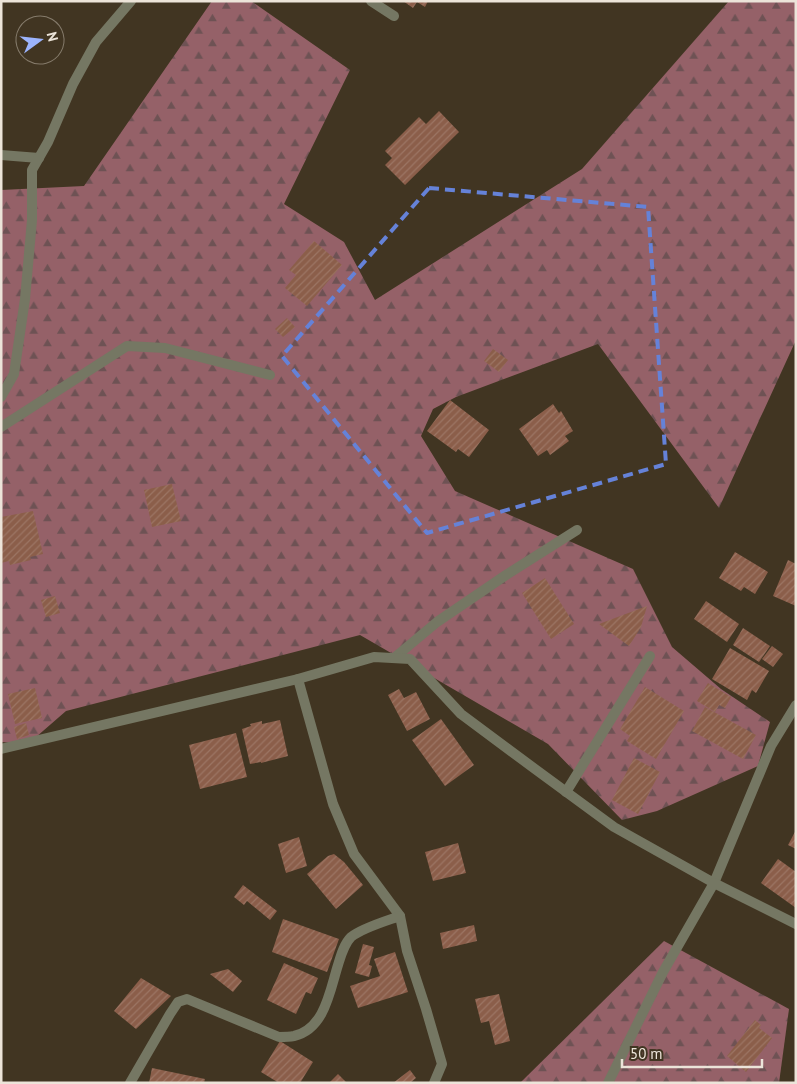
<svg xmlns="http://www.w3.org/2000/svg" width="797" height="1084" viewBox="0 0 797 1084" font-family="'PT Sans',sans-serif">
	<defs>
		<pattern id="forest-firs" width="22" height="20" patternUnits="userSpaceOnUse" patternTransform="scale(1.25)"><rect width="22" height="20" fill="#956168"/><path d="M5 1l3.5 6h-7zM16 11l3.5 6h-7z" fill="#6e5254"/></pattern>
		<pattern id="building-hatch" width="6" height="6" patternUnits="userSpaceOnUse" patternTransform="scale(1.25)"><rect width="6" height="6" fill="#8b5e4a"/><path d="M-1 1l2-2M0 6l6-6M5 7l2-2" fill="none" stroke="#9c7564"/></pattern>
	</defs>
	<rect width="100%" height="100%" fill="#413522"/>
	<g fill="url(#forest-firs)">
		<polygon points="212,1 251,1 350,70 284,204 344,242 375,300 582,169 729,1 796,1 796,340 719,508 598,344 456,397 433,409 421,436 455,491 633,569 672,647 721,689 770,722 758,766 657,811 622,820 548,744 360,635 66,711 28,744 1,742 1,190 84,186"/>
		<polygon points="664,941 789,1009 779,1083 520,1083"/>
	</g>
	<g fill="url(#building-hatch)">
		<polygon points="403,1 428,1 425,7 417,2 413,8"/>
		<polygon points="439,111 459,132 405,185 385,165 392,158 385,151 419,117 426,124"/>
		<polygon points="314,241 342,265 307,306 285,288 296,275 289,270"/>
		<polygon points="287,318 295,327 283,337 275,329"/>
		<polygon points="493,349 508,360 499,372 484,361"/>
		<polygon points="450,400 489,430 469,457 458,449 456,452 427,431"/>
		<polygon points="553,404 559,413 561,411 573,431 565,436 569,441 550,455 547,450 538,456 519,429"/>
		<polygon points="172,484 181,521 152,527 144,490"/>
		<polygon points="33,511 43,554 30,557 31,560 10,565 9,561 1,563 1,517"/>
		<polygon points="735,552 768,572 755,594 744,587 741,591 719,578"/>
		<polygon points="788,560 796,564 796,606 773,596"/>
		<polygon points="545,578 574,624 551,639 522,593"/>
		<polygon points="55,596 60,613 46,617 41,600"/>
		<polygon points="706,601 739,624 727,642 694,619"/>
		<polygon points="647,606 641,627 629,646 599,624"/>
		<polygon points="743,628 770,646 759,662 733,645"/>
		<polygon points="772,646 783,654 773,667 762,659"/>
		<polygon points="730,648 769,671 756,693 752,690 747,700 712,679"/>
		<polygon points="708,683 731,697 725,708 719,705 715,712 697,701"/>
		<polygon points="645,687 684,711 656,759 627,741 630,736 620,729"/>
		<polygon points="35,688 42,718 15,724 8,694"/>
		<polygon points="399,689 404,698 416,692 430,719 407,731 388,695"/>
		<polygon points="705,707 756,735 743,759 692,731"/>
		<polygon points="441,719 474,765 445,786 412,740"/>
		<polygon points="280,720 288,756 261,763 261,762 250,764 242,729 251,726 250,724 262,721 262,724"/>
		<polygon points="26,723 29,735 17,739 14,727"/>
		<polygon points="236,733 247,777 200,789 189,745"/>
		<polygon points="634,758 660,772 638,814 612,800"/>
		<polygon points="796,830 796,849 788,845"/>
		<polygon points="299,837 307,866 286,873 278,844"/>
		<polygon points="458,843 466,873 433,881 425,852"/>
		<polygon points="334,854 344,862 363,885 336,909 307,874 328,856"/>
		<polygon points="778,859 796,872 796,908 761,883"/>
		<polygon points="243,885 277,911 270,920 247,901 244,905 234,897"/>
		<polygon points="283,919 339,939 327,972 272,952"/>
		<polygon points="474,925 477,941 443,949 440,933"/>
		<polygon points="363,944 374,947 369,965 372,966 369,977 355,973"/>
		<polygon points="395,952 408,992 358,1008 350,986 380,976 374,959"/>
		<polygon points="284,963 318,978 311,994 306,992 296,1014 267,1000"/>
		<polygon points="228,969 242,981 233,992 210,974"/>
		<polygon points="141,978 171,996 136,1029 114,1011"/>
		<polygon points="499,994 510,1041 495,1045 489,1021 481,1023 475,999"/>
		<polygon points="755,1020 761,1025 759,1028 772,1038 746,1072 727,1056"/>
		<polygon points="280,1041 313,1062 300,1083 279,1083 261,1072"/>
		<polygon points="152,1068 205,1079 204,1083 149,1083"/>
		<polygon points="410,1070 416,1078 410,1083 393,1083"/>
		<polygon points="338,1074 347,1083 329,1083"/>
	</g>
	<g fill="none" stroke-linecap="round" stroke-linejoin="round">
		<g stroke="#757763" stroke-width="10">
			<polyline points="371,1 394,16"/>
			<polyline points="1,155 39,158"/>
			<polyline points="1,397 14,374 25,299 32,220 32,170 48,142 73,84 96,42 131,1"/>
			<polyline points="1,427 127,346 165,348 270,375"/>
			<polyline points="394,658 437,622 506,575 577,530"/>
			<polyline points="298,679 333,804 354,854 400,916 407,951 426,1009 442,1064 434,1083"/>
			<polyline points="1,749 298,679 374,657 410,659 461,714 535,769 614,827 714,883 771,746 796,705"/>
			<polyline points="566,792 650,656"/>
			<path d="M130 1083 170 1014 178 1002 187 999 279 1037C284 1037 289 1037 294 1036 325 1029 330 990 338 965 341 955 344 944 351 937 362 928 386 921 400 916"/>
			<polyline points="608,1083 663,972 714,883 796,924"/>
		</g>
	</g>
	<path fill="none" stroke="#6582d8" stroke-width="4" stroke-dasharray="10 6" stroke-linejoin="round" d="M429 188 648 207 666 464 427 533 282 356Z"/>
	<rect width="797" height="1084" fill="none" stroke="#ece4d9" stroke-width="5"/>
	<g transform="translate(40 40) rotate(75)"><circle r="24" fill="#413522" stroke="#857b6b"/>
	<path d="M0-4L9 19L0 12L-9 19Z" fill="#9cb4fd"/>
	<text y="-8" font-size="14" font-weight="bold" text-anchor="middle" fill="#ece4d9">N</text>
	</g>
	<path d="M622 1059v8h140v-8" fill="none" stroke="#ece4d9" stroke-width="2.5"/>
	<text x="630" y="1059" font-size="15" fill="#ece4d9" stroke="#413522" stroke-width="4" paint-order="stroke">50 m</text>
</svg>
